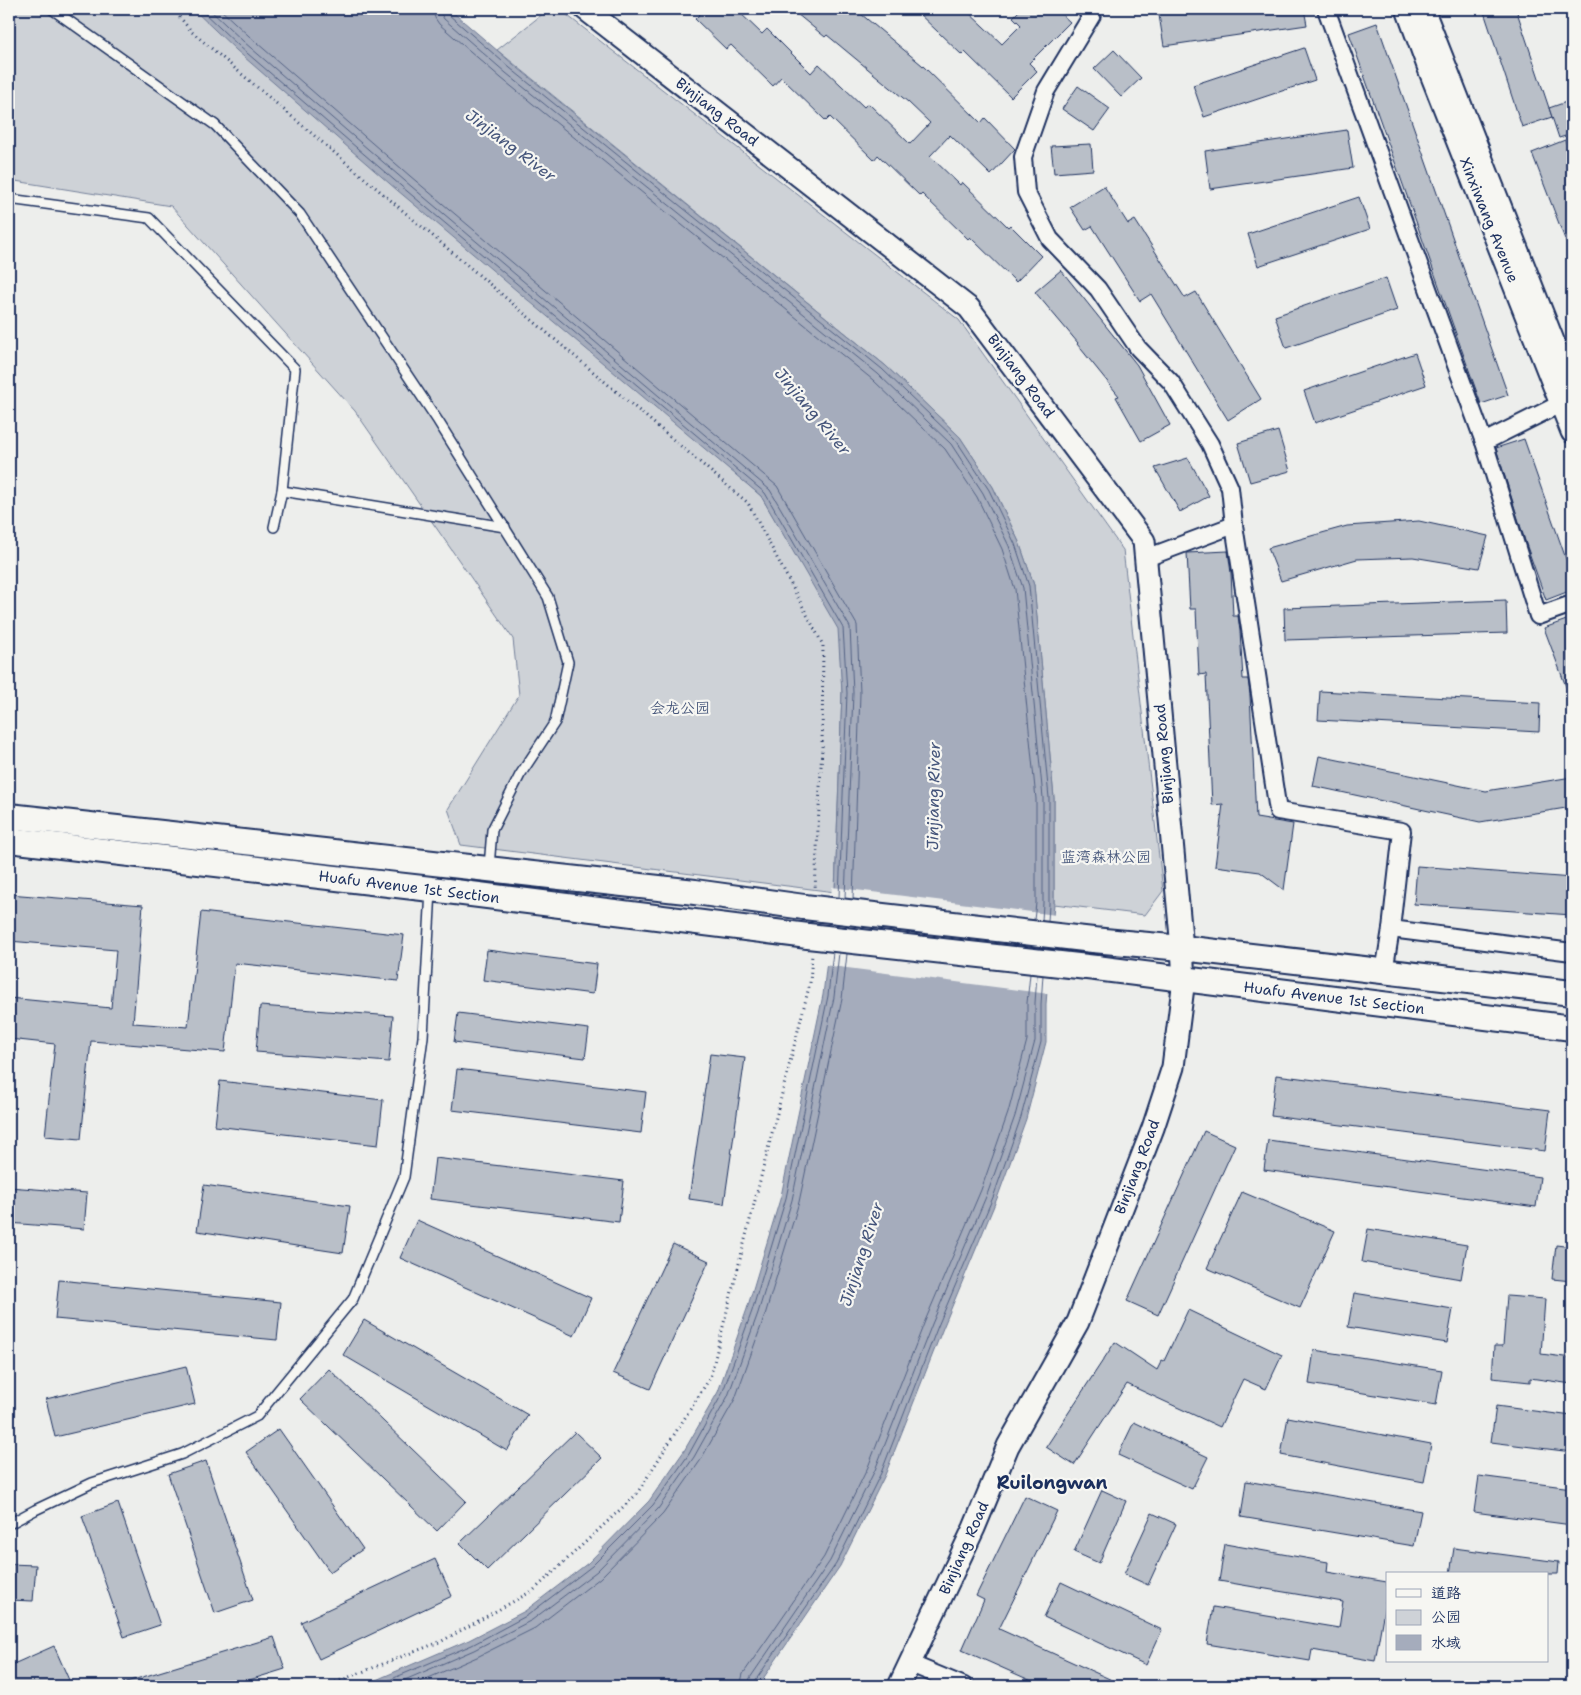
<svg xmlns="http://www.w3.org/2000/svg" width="1581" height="1695" viewBox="0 0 1581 1695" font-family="'Shantell Sans','LXGW WenKai TC',sans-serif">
	<rect width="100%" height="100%" fill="#edeeec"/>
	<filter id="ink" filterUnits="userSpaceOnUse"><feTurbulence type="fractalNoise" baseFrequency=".02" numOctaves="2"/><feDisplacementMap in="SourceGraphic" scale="10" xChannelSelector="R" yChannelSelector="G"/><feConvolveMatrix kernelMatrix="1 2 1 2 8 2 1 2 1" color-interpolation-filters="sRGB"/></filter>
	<g filter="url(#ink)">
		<g fill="#ced2d7" stroke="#74809a">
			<polygon points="9,9 195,9 761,496 839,629 842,692 835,892 461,845 448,809 519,695 513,639 467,572 355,411 171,206 9,180"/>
			<polygon points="549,9 559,9 959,320 1123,550 1163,891 1145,915 1054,904 1054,798 1034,585 1019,542 993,487 960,437 886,366 497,50"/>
		</g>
		<polygon fill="#a5acbc" stroke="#6e7a96" points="193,9 449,9 513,64 886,366 960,437 993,487 1019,542 1034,585 1054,798 1054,904 1046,1004 1046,1042 1026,1119 998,1196 943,1328 885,1475 840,1566 758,1686 362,1686 469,1640 525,1611 588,1563 649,1501 684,1451 718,1392 747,1309 781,1196 823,995 835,892 842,692 838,629 761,496 397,190 236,50"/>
		<polygon fill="#edeeec" points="832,887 1056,915 1049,994 824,965"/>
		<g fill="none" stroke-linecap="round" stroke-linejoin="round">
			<g stroke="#526184" stroke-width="1">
				<polyline points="200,9 240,47 401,186 765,493 843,628 847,693 839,898"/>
				<polyline points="209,9 244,42 405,181 770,490 850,627 853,693 845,898"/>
				<polyline points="220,9 249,36 410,176 777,486 857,625 860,693 853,899"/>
				<polyline points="433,9 435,18 439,24 501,78 873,380 945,449 977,497 1002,549 1015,589 1036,799 1036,903 1034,920"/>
				<polyline points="440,9 441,14 444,19 506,73 878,374 951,444 983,493 1009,546 1023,588 1043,798 1043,903 1042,921"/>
				<polyline points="447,9 449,15 510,68 882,369 956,440 989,490 1015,544 1029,586 1049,798 1049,904 1048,922"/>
				<polyline points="375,1686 472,1645 528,1615 592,1566 653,1505 689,1454 722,1394 752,1311 786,1198 828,996 833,952"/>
				<polyline points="391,1686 474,1650 532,1620 597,1571 658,1509 694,1457 728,1396 758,1313 792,1200 834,997 839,953"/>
				<polyline points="410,1686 477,1657 535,1628 600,1578 663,1514 700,1461 735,1399 765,1315 799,1202 842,999 847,954"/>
				<polyline points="740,1686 743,1674 824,1557 868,1467 925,1321 981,1190 1008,1113 1027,1040 1027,1003 1030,974"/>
				<polyline points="748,1686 750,1678 830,1561 875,1470 932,1324 988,1192 1015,1116 1035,1041 1035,1003 1037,975"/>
				<polyline points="754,1686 755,1681 836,1564 881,1473 938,1326 994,1195 1021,1117 1041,1042 1041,1004 1043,975"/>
			</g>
		</g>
		<g fill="#b9bfc8" stroke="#1b2f5e">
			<polygon points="705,9 736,9 762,34 767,29 811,73 819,64 864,107 868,103 910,144 930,123 908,102 827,35 825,37 791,9 855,9 922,65 981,123 985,118 1015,149 991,175 950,135 930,156 960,185 962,182 1008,227 1010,225 1041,256 1016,282 970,237 968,239 922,194 920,196 878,155 874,160 830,117 826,121 781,77 773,86 731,45 726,49 695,19"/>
			<polygon points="914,9 965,9 1002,44 1021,25 1013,17 1021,9 1056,9 1070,22 1029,63 1037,71 1011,97 965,52 962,55"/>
			<polygon points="1158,9 1304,9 1307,25 1164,46"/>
			<polygon points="1483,9 1516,9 1552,117 1522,127"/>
			<polygon points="1377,23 1508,395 1481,404 1349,33"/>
			<polygon points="1304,48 1315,80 1204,117 1193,85"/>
			<polygon points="1114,50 1141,78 1121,97 1094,69"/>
			<polygon points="1078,86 1110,109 1094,131 1062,109"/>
			<polygon points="1572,100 1572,134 1559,138 1549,108"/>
			<polygon points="1347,130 1353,168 1210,189 1205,151"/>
			<polygon points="1565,140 1572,159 1571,255 1532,153"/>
			<polygon points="1091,144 1093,170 1054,173 1051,146"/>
			<polygon points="1104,186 1128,224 1135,220 1185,298 1196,292 1261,399 1228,420 1151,294 1140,301 1092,226 1085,230 1070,207"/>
			<polygon points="1359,197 1370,229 1258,266 1248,234"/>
			<polygon points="1061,270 1137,365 1170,425 1141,441 1116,397 1119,396 1077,344 1078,343 1035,292"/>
			<polygon points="1386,278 1397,310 1286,348 1275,316"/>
			<polygon points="1415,353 1426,385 1315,423 1304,391"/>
			<polygon points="1278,431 1290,471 1250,482 1238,443"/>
			<polygon points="1524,439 1572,576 1572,590 1546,600 1526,544 1496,448"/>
			<polygon points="1188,458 1209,496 1180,512 1155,468"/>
			<polygon points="1419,521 1488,536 1479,568 1413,557 1357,559 1281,581 1268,548 1347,526"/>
			<polygon points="1228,551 1231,573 1233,616 1238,616 1240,631 1243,679 1248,679 1250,695 1256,818 1293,824 1284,890 1260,872 1215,866 1223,804 1212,805 1206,674 1199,675 1196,609 1190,609 1187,553"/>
			<polygon points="1506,600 1507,633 1285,640 1284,608"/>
			<polygon points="1572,618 1572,700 1571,700 1544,628"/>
			<polygon points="1320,691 1540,703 1539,732 1318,720"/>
			<polygon points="1319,756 1486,791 1572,777 1572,807 1480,822 1313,786"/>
			<polygon points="1417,866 1572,878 1572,915 1414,904"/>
			<polygon points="9,894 143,905 133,1023 188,1027 201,912 404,935 398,981 235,963 225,1052 91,1041 81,1139 45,1136 55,1044 9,1039 9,998 111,1008 116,950 9,941"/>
			<polygon points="487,950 597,964 593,994 483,980"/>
			<polygon points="260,1006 393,1016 389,1062 256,1052"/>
			<polygon points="458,1013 589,1029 585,1058 454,1042"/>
			<polygon points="710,1054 745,1058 724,1204 689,1199"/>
			<polygon points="457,1069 646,1092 641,1133 452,1110"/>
			<polygon points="1276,1075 1550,1110 1545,1151 1271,1116"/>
			<polygon points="220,1081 383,1100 378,1145 215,1126"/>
			<polygon points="1204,1131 1235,1145 1158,1315 1127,1301"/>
			<polygon points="1268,1140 1540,1177 1536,1207 1264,1170"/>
			<polygon points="435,1158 624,1181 619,1222 430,1199"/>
			<polygon points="204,1185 350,1206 343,1253 197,1231"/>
			<polygon points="9,1187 87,1193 84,1229 9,1223"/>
			<polygon points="1242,1192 1335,1231 1300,1308 1207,1268"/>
			<polygon points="417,1220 591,1298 574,1336 400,1258"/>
			<polygon points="1368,1229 1467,1245 1461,1279 1362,1262"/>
			<polygon points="673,1244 709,1261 650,1389 613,1373"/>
			<polygon points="1556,1245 1572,1247 1572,1281 1552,1279"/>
			<polygon points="59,1280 281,1302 277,1340 55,1319"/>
			<polygon points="1354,1293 1453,1309 1447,1343 1348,1327"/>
			<polygon points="1507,1296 1545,1299 1541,1354 1572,1358 1572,1384 1530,1378 1530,1382 1492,1378 1494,1346 1503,1346"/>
			<polygon points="1188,1310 1282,1355 1266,1389 1243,1379 1220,1427 1127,1384 1074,1465 1046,1447 1115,1342 1157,1370 1162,1360 1164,1361"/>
			<polygon points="364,1320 528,1415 507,1451 343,1355"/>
			<polygon points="1314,1350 1442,1370 1436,1405 1309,1384"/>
			<polygon points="186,1366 195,1404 55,1437 46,1399"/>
			<polygon points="329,1369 466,1501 437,1531 300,1399"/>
			<polygon points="1496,1406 1572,1416 1572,1452 1491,1442"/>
			<polygon points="1288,1417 1431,1444 1424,1482 1281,1455"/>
			<polygon points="1134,1422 1208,1457 1192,1489 1118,1455"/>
			<polygon points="279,1429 363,1549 330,1572 246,1452"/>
			<polygon points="575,1432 602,1458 487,1570 460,1543"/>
			<polygon points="206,1461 253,1600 215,1613 168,1474"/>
			<polygon points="1479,1476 1572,1488 1572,1525 1474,1512"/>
			<polygon points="1246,1481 1421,1511 1414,1546 1241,1517"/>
			<polygon points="1102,1490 1126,1501 1099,1563 1074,1552"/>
			<polygon points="1025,1496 1057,1511 999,1629 1125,1686 1043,1686 962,1650 984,1600 976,1596"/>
			<polygon points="118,1503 160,1625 124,1637 82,1516"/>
			<polygon points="1152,1513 1176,1524 1148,1585 1124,1574"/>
			<polygon points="1225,1544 1328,1562 1327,1572 1387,1582 1387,1593 1375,1661 1312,1650 1310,1661 1207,1644 1213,1607 1339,1628 1343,1602 1219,1581"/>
			<polygon points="1454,1548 1559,1562 1558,1574 1450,1574"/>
			<polygon points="435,1559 452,1596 319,1659 301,1622"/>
			<polygon points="9,1564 36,1565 33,1601 9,1600"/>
			<polygon points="1061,1582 1162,1630 1146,1665 1044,1617"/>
			<polygon points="274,1637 285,1669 230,1686 124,1686 123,1683"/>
			<polygon points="54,1646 69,1680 55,1686 9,1686 9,1666"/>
		</g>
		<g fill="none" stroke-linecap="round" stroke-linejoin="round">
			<defs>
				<g id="service">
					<polyline points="52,9 215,125 300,214 438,421 548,597 568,662 555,722 520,775 492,830 489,867"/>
					<polyline points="9,199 149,218 295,369 282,491 274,527"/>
					<polyline points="282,491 505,527"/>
					<polyline points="9,1524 35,1510 92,1483 182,1454 257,1416 353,1299 404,1177 423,1037 431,890"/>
				</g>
				<g id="minor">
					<polyline points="1085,9 1092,15 1046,91 1023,157 1026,192 1050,239 1098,289 1138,348 1171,382 1210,444 1230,488 1234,525"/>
					<polyline points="1326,9 1484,442"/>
					<polyline points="1562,403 1484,442 1538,616 1572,604"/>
					<polyline points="1146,558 1234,525 1278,811 1402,831 1391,929 1572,952"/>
					<polyline points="1384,972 1391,929"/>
					<polyline points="911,1664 964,1686"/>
				</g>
				<g id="tertiary">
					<polyline points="585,9 969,308 1144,541 1182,948 1184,979 1173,1067 1153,1128 1078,1322 1008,1446 974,1528 899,1686"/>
					<polyline points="1407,9 1429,69 1572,432"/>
					<polyline points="1423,9 1572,389"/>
				</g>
				<g id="secondary">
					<polyline points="9,816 695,892 804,907"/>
					<polyline points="9,840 431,889 808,936"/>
					<polyline points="1093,940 1182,948 1572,993"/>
					<polyline points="1096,968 1572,1028"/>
				</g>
			</defs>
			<use href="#service" stroke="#1b2f5e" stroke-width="12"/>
			<use href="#minor" stroke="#1b2f5e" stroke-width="20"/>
			<use href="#tertiary" stroke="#1b2f5e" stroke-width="25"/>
			<use href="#secondary" stroke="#1b2f5e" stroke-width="28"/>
			<g stroke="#1b2f5e" stroke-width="3" stroke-dasharray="1 4" stroke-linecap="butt">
				<polyline points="173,9 192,32 748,503 823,645 822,746 815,890"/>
				<polyline points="326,1686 442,1641 534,1590 636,1495 710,1378 810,983 812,954"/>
			</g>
			<use href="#service" stroke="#f6f6f2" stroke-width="9"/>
			<use href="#minor" stroke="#f6f6f2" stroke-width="16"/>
			<use href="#tertiary" stroke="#f6f6f2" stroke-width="21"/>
			<use href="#secondary" stroke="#f6f6f2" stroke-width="24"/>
			<defs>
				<g id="secondary-bridge">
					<polyline points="804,907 1093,940"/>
					<polyline points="808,936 1096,968"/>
				</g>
			</defs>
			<use href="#secondary-bridge" stroke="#1b2f5e" stroke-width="28" stroke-linecap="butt"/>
			<use href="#secondary-bridge" stroke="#f6f6f2" stroke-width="24"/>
		</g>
	</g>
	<g text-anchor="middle" stroke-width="4.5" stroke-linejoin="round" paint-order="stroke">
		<g font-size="15" fill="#1b2f5e" stroke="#f6f6f2">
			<text transform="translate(717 112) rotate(38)" y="5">Binjiang Road</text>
			<text transform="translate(1489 220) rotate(68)" y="5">Xinxiwang Avenue</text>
			<text transform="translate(1021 376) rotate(53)" y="5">Binjiang Road</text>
			<text transform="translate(1164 754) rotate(-95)" y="5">Binjiang Road</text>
			<text transform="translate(409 887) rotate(7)" y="5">Huafu Avenue 1st Section</text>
			<text transform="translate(1334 998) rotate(7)" y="5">Huafu Avenue 1st Section</text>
			<text transform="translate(1137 1167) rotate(-69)" y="5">Binjiang Road</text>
			<text transform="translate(964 1548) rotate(-66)" y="5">Binjiang Road</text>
		</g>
		<g font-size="15" fill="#48587c" stroke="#f6f6f2">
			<text x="680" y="713">会龙公园</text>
			<text x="1106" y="862">蓝湾森林公园</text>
		</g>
		<g font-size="16" font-style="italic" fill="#44547a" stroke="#f6f6f2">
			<text transform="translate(511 145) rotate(37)" y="6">Jinjiang River</text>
			<text transform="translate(813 411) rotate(50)" y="6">Jinjiang River</text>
			<text transform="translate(933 796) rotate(-89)" y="6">Jinjiang River</text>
			<text transform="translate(861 1254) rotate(-72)" y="6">Jinjiang River</text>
		</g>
		<g font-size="18" font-weight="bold" fill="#1b2f5e" stroke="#f6f6f2">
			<text x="1052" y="1489">Ruilongwan</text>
		</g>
	</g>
	<rect width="1581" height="1695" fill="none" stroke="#f6f6f2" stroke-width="30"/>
	<rect x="15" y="15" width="1551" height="1665" fill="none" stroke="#1b2f5e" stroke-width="2" filter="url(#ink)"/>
	<rect x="1386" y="1572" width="162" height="90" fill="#f6f6f2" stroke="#9ea6b7"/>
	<rect x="1396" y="1589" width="25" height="8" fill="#f6f6f2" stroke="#9ea6b7"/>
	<text x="1431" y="1598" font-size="15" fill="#1b2f5e">道路</text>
	<rect x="1396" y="1610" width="25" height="15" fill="#ced2d7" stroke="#9ea6b7"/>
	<text x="1431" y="1622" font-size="15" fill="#1b2f5e">公园</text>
	<rect x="1396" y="1635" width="25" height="15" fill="#a5acbc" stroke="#9ea6b7"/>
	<text x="1431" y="1648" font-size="15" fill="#1b2f5e">水域</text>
</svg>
